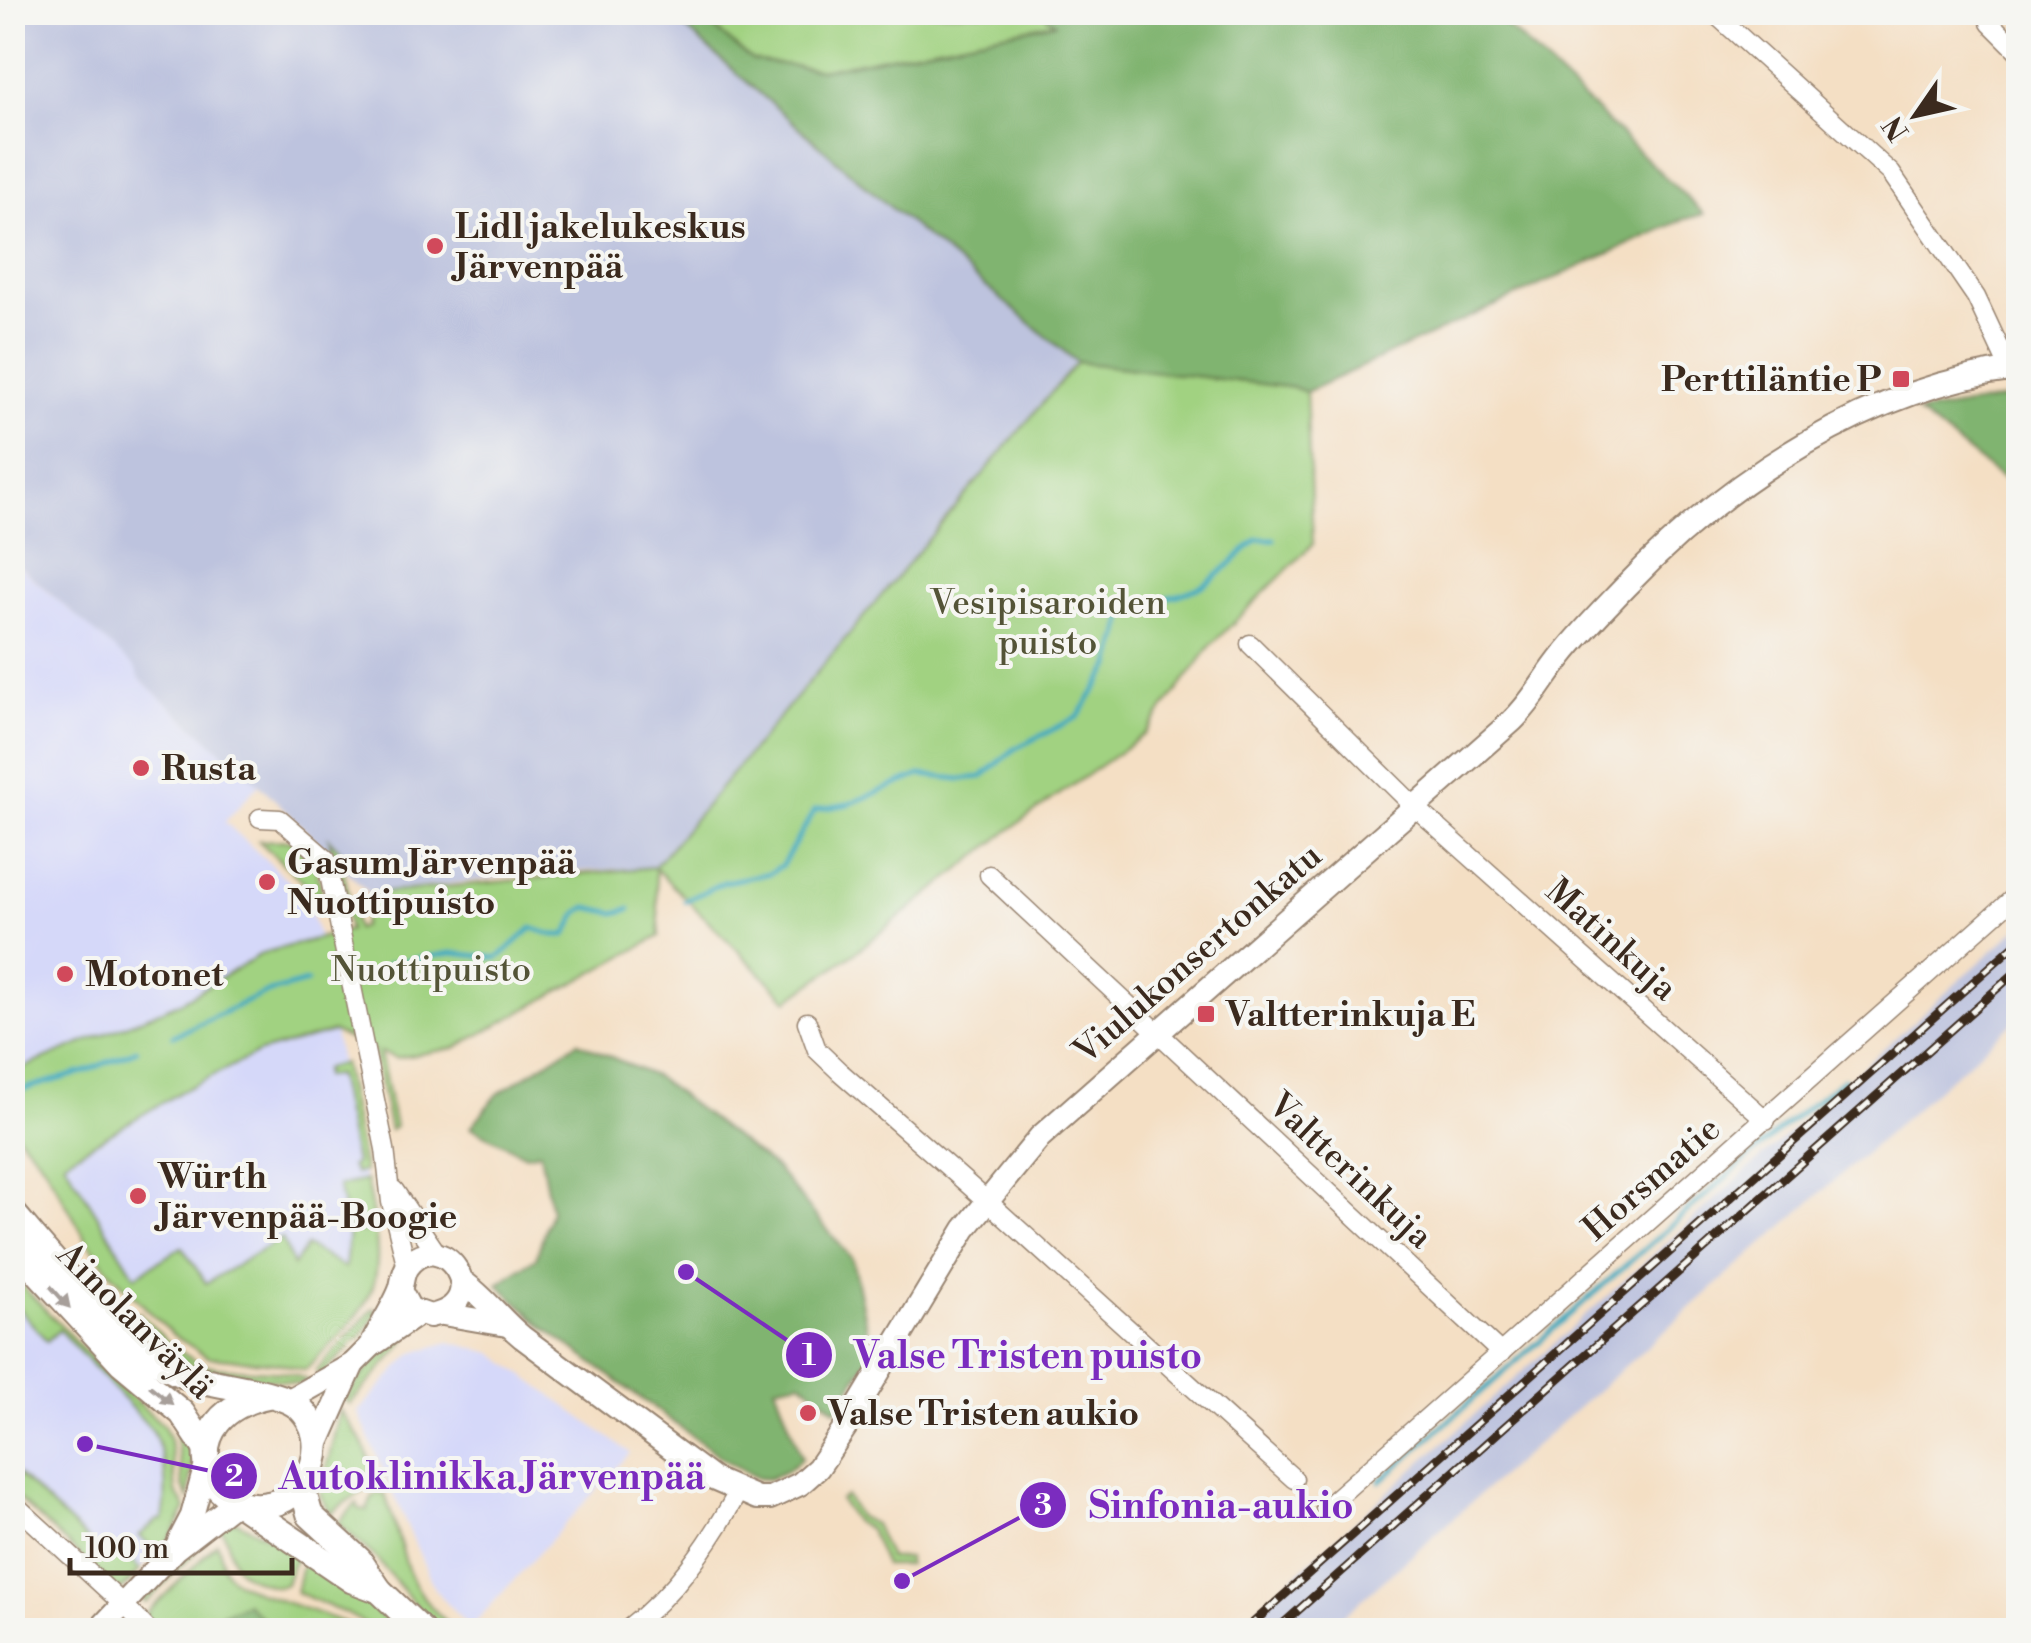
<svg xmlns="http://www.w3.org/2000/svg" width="2031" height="1643" viewBox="0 0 2031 1643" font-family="'Libre Bodoni',serif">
	<rect width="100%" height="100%" fill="#f6f6f2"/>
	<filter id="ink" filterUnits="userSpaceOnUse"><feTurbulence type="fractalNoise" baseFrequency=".01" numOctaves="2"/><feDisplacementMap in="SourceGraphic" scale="20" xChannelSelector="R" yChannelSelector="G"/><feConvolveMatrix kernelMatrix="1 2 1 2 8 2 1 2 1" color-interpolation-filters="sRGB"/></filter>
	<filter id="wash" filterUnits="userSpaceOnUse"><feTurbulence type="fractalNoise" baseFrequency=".0048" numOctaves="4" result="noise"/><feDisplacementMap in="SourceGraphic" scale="40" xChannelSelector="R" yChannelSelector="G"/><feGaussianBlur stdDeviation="2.25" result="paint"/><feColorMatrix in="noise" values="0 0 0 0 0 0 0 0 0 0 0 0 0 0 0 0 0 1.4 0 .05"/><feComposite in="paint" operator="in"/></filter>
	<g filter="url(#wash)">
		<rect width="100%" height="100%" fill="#f4dfc4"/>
		<g fill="#d5d8f9">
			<polygon points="12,560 136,668 141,680 259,784 225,822 306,897 319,937 263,953 179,1003 13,1072"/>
			<polygon points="334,1032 378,1248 376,1280 206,1283 135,1276 63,1161 182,1091 261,1052"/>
			<polygon points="12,1278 153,1431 160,1447 164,1481 176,1524 127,1586 13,1492"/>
			<polygon points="449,1342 493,1353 630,1453 470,1628 435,1590 358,1412 411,1354"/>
		</g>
		<g fill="#bdc3de">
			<polygon points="13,13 668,13 883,201 1077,362 654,867 527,874 370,894 259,784 141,680 135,668 13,560"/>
			<polygon points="2018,928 2018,1018 1327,1630 1234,1630"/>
		</g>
		<g fill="#a1d281" stroke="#6e7e50" stroke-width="2.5">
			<polygon points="1042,12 1057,22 821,70 752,60 696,13"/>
			<path d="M1077 362 1295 388 1306 392 1313 544 1212 644 1145 734 1016 825 857 951 788 1000 655 868 660 936 455 1048 396 1058 380 1052 395 1127 390 1130 373 1049 333 1032 260 1052 182 1091 64 1161 135 1276 182 1247 206 1283 282 1238 293 1266 306 1246 345 1268 349 1231 373 1232 371 1226 348 1229 338 1186 366 1180C388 1286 382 1296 305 1370L278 1363 208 1357 172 1334 111 1273 86 1239 44 1165 13 1130V1072L179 1003 263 953 349 930 329 839 339 849 356 929 362 927 370 894 654 867Z"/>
			<polygon points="290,840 315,863 322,892 316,894 259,841"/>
			<polygon points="343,1063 364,1171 355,1174 351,1166 355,1163 337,1075 324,1077 324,1069"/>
			<path d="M12 1275 113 1380 164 1426 170 1440 176 1492 186 1508 173 1534 160 1551H156L139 1536 158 1520H163C168 1490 166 1459 153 1431L59 1330 47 1341 13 1302Z"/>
			<polygon points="374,1308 378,1312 361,1336 320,1376 316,1371"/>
			<path d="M139 1312C159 1333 178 1356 207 1365 239 1374 278 1364 308 1381L299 1384C228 1370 184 1382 131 1320Z"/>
			<polygon points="403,1335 405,1340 400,1348 350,1404 345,1400 365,1372"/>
			<path d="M340 1410 363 1443 377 1479C366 1494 344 1499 331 1514L320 1495Z"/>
			<polygon points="180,1431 192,1457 189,1499 183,1487 176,1434"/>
			<polygon points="12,1469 108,1559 120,1548 140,1570 123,1589 116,1589 13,1494"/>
			<polygon points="379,1493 385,1494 410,1576 426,1601 453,1630 437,1630 374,1556 338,1523 357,1503 359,1509 367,1510 373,1496"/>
			<polygon points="846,1496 859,1517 874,1524 889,1558 908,1558 908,1565 885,1565 869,1529 855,1522 840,1500"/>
			<path d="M236 1521 300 1553 292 1565 286 1584C276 1588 272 1586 262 1582 220 1569 239 1550 218 1525Z"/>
			<polygon points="210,1530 212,1535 146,1603 142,1599"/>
			<path d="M217 1543C222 1552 220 1564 227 1573 244 1595 330 1613 361 1630L272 1629 246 1604 187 1630H154L145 1615Z"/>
			<polygon points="309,1557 345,1584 395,1628 377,1630 347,1614 296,1592 301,1569"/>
		</g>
		<g fill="#80b46f" stroke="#5e6f46" stroke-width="2.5">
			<polygon points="668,13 696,13 752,60 821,70 1055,23 1042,13 1493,13 1704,214 1682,220 1306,392 1295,388 1077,362 883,201"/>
			<polygon points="2018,397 2018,491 1918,413"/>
			<polygon points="578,1042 656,1077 776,1169 852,1259 872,1353 836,1410 801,1381 775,1386 802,1458 787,1471 768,1479 757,1478 725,1460 546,1329 498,1284 536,1258 551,1211 540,1152 526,1155 471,1127 498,1094"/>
			<polygon points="246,1603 272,1629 312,1630 187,1630"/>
		</g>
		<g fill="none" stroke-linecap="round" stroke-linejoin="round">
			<g stroke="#40aac0" stroke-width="5">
				<path d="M685 901 724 882 770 873 782 865 815 810 849 804 920 775 960 779 982 777 1016 748 1078 717 1111 666 1125 613C1149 598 1178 599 1202 586 1223 574 1239 554 1258 539H1274"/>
				<polyline points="388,964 451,953 498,958 532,928 553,935 566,935 579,912 587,907 615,913 630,909"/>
				<polyline points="173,1036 263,994 307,982"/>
				<polyline points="17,1091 84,1072 137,1050"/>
				<polyline points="1380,1481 1789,1122 1844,1079"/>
			</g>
		</g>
	</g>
	<g filter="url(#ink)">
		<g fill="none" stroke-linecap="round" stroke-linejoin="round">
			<defs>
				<g id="minor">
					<polyline points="1713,12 1891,173 1976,297 2010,370"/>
					<polyline points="1990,23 2018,51"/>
					<polyline points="1250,644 1415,807 1766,1120"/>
					<polyline points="260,818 280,819 326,859 385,1149 391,1202 407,1268"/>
					<polyline points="989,875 1501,1353"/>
					<polyline points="807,1022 817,1050 840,1072 986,1200 1294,1479"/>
					<polyline points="394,1190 438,1255"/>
					<polyline points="12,1502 124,1605 148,1630"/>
					<polyline points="1325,1508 2018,894"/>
					<path d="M627 1630C675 1593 709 1545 738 1492"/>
				</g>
				<g id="tertiary">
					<path d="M462 1281C486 1298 500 1319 522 1337L713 1479 757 1498H770L800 1484 818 1468 845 1428 965 1229 1040 1137 1512 721C1533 701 1545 677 1563 655 1582 631 1604 609 1625 587 1726 481 1871 385 2018 369"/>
					<polyline points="443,1314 507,1325"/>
					<path d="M371 1346C379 1328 394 1306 400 1290 403 1282 402 1275 407 1267 440 1222 498 1302 430 1316L410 1309 400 1290"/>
					<polyline points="289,1400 353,1364 371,1346 418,1314"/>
					<polyline points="317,1445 353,1364"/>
					<polyline points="179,1541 192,1516 207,1461"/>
					<polyline points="99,1630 175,1549 236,1502"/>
				</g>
				<g id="secondary">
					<path d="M12 1212C51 1258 124 1348 176 1372 209 1387 278 1388 300 1408 332 1439 313 1495 271 1504 202 1520 169 1414 270 1395"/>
					<polyline points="12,1244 122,1363 182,1413 206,1449"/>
					<polyline points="306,1481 304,1494 310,1515 359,1560 379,1590 421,1630"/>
					<polyline points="242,1505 352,1580 379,1590"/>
				</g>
			</defs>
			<use href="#minor" stroke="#988471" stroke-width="21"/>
			<use href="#tertiary" stroke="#988471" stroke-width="26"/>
			<use href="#secondary" stroke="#988471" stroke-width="29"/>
			<use href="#minor" stroke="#fff" stroke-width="18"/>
			<use href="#tertiary" stroke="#fff" stroke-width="22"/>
			<use href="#secondary" stroke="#fff" stroke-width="25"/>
			<defs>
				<g id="rail">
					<polyline points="1245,1630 2018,942"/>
					<polyline points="1276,1630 2018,970"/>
				</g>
			</defs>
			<use href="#rail" stroke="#3b2a1e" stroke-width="9"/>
			<use href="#rail" stroke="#f6f6f2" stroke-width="5" stroke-dasharray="15" stroke-linecap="butt"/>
		</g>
		<defs><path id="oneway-solid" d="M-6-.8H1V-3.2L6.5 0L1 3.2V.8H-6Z" transform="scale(2.5)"/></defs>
		<g fill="#a79f9a">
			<use href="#oneway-solid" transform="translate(60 1297) rotate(48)"/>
			<use href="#oneway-solid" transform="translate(161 1395) rotate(39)"/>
		</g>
	</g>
	<g fill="#d1495b" stroke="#f6f6f2" stroke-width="4">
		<circle cx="435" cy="246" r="10"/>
		<rect x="1891" y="369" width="20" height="20" rx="5"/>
		<circle cx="141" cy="768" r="10"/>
		<circle cx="267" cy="882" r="10"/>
		<circle cx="65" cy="974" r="10"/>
		<rect x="1196" y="1004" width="20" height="20" rx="5"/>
		<circle cx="138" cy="1196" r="10"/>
		<circle cx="808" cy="1413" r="10"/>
	</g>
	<g text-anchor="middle" stroke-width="8" stroke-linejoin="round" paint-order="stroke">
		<g font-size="35" font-weight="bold" fill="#3b2a1e" stroke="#f6f6f2" text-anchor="start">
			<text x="455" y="238">Lidl jakelukeskus<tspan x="455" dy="40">Järvenpää</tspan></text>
			<text x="1881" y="391" text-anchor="end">Perttiläntie P</text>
			<text x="161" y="780">Rusta</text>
			<text x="287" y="874">Gasum Järvenpää<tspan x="287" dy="40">Nuottipuisto</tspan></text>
			<text x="85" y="986">Motonet</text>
			<text x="1226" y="1026">Valtterinkuja E</text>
			<text x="158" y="1188">Würth<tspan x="158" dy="40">Järvenpää-Boogie</tspan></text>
			<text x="828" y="1425">Valse Tristen aukio</text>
		</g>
		<g font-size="35" fill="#545437" stroke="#f6f6f2">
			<text x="1048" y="614">Vesipisaroiden<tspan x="1048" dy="40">puisto</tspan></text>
			<text x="431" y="981">Nuottipuisto</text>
		</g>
		<g font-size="35" fill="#3b2a1e" stroke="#f6f6f2">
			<text transform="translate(1612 939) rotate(42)" y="12">Matinkuja</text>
			<text transform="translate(1197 953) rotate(-41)" y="12">Viulukonsertonkatu</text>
			<text transform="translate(1351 1170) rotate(43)" y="12">Valtterinkuja</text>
			<text transform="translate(1651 1178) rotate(-41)" y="12">Horsmatie</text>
			<text transform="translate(136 1320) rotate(45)" y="12">Ainolanväylä</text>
		</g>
	</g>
	<path fill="none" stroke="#7b2cbf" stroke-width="4" d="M686 1272L809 1355M85 1444L234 1476M902 1581L1043 1505"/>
	<g fill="#7b2cbf" stroke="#f6f6f2" stroke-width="4">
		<circle cx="686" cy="1272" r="10"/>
		<circle cx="85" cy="1444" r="10"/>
		<circle cx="902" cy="1581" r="10"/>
		<circle cx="809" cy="1355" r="25"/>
		<circle cx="234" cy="1476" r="25"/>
		<circle cx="1043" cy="1505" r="25"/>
	</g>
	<g font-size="30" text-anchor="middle" font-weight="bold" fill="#fff">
		<text x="809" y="1365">1</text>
		<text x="234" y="1486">2</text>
		<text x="1043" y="1515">3</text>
	</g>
	<g font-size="38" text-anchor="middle" font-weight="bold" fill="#7b2cbf" stroke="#f6f6f2" stroke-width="8" stroke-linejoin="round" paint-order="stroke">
		<text x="1028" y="1368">Valse Tristen puisto</text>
		<text x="492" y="1489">Autoklinikka Järvenpää</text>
		<text x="1221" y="1518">Sinfonia-aukio</text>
	</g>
	<rect width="2031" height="1643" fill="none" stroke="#f6f6f2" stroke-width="50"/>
	<g transform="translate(1916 115) rotate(236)" stroke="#f6f6f2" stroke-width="8" paint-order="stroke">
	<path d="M0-8L18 38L0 25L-18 38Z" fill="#3b2a1e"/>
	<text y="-15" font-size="28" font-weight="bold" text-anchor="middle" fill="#3b2a1e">N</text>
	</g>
	<path d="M70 1558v15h222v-15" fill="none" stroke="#3b2a1e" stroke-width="5"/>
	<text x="85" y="1558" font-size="30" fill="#3b2a1e" stroke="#f6f6f2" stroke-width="8" paint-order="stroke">100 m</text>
</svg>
